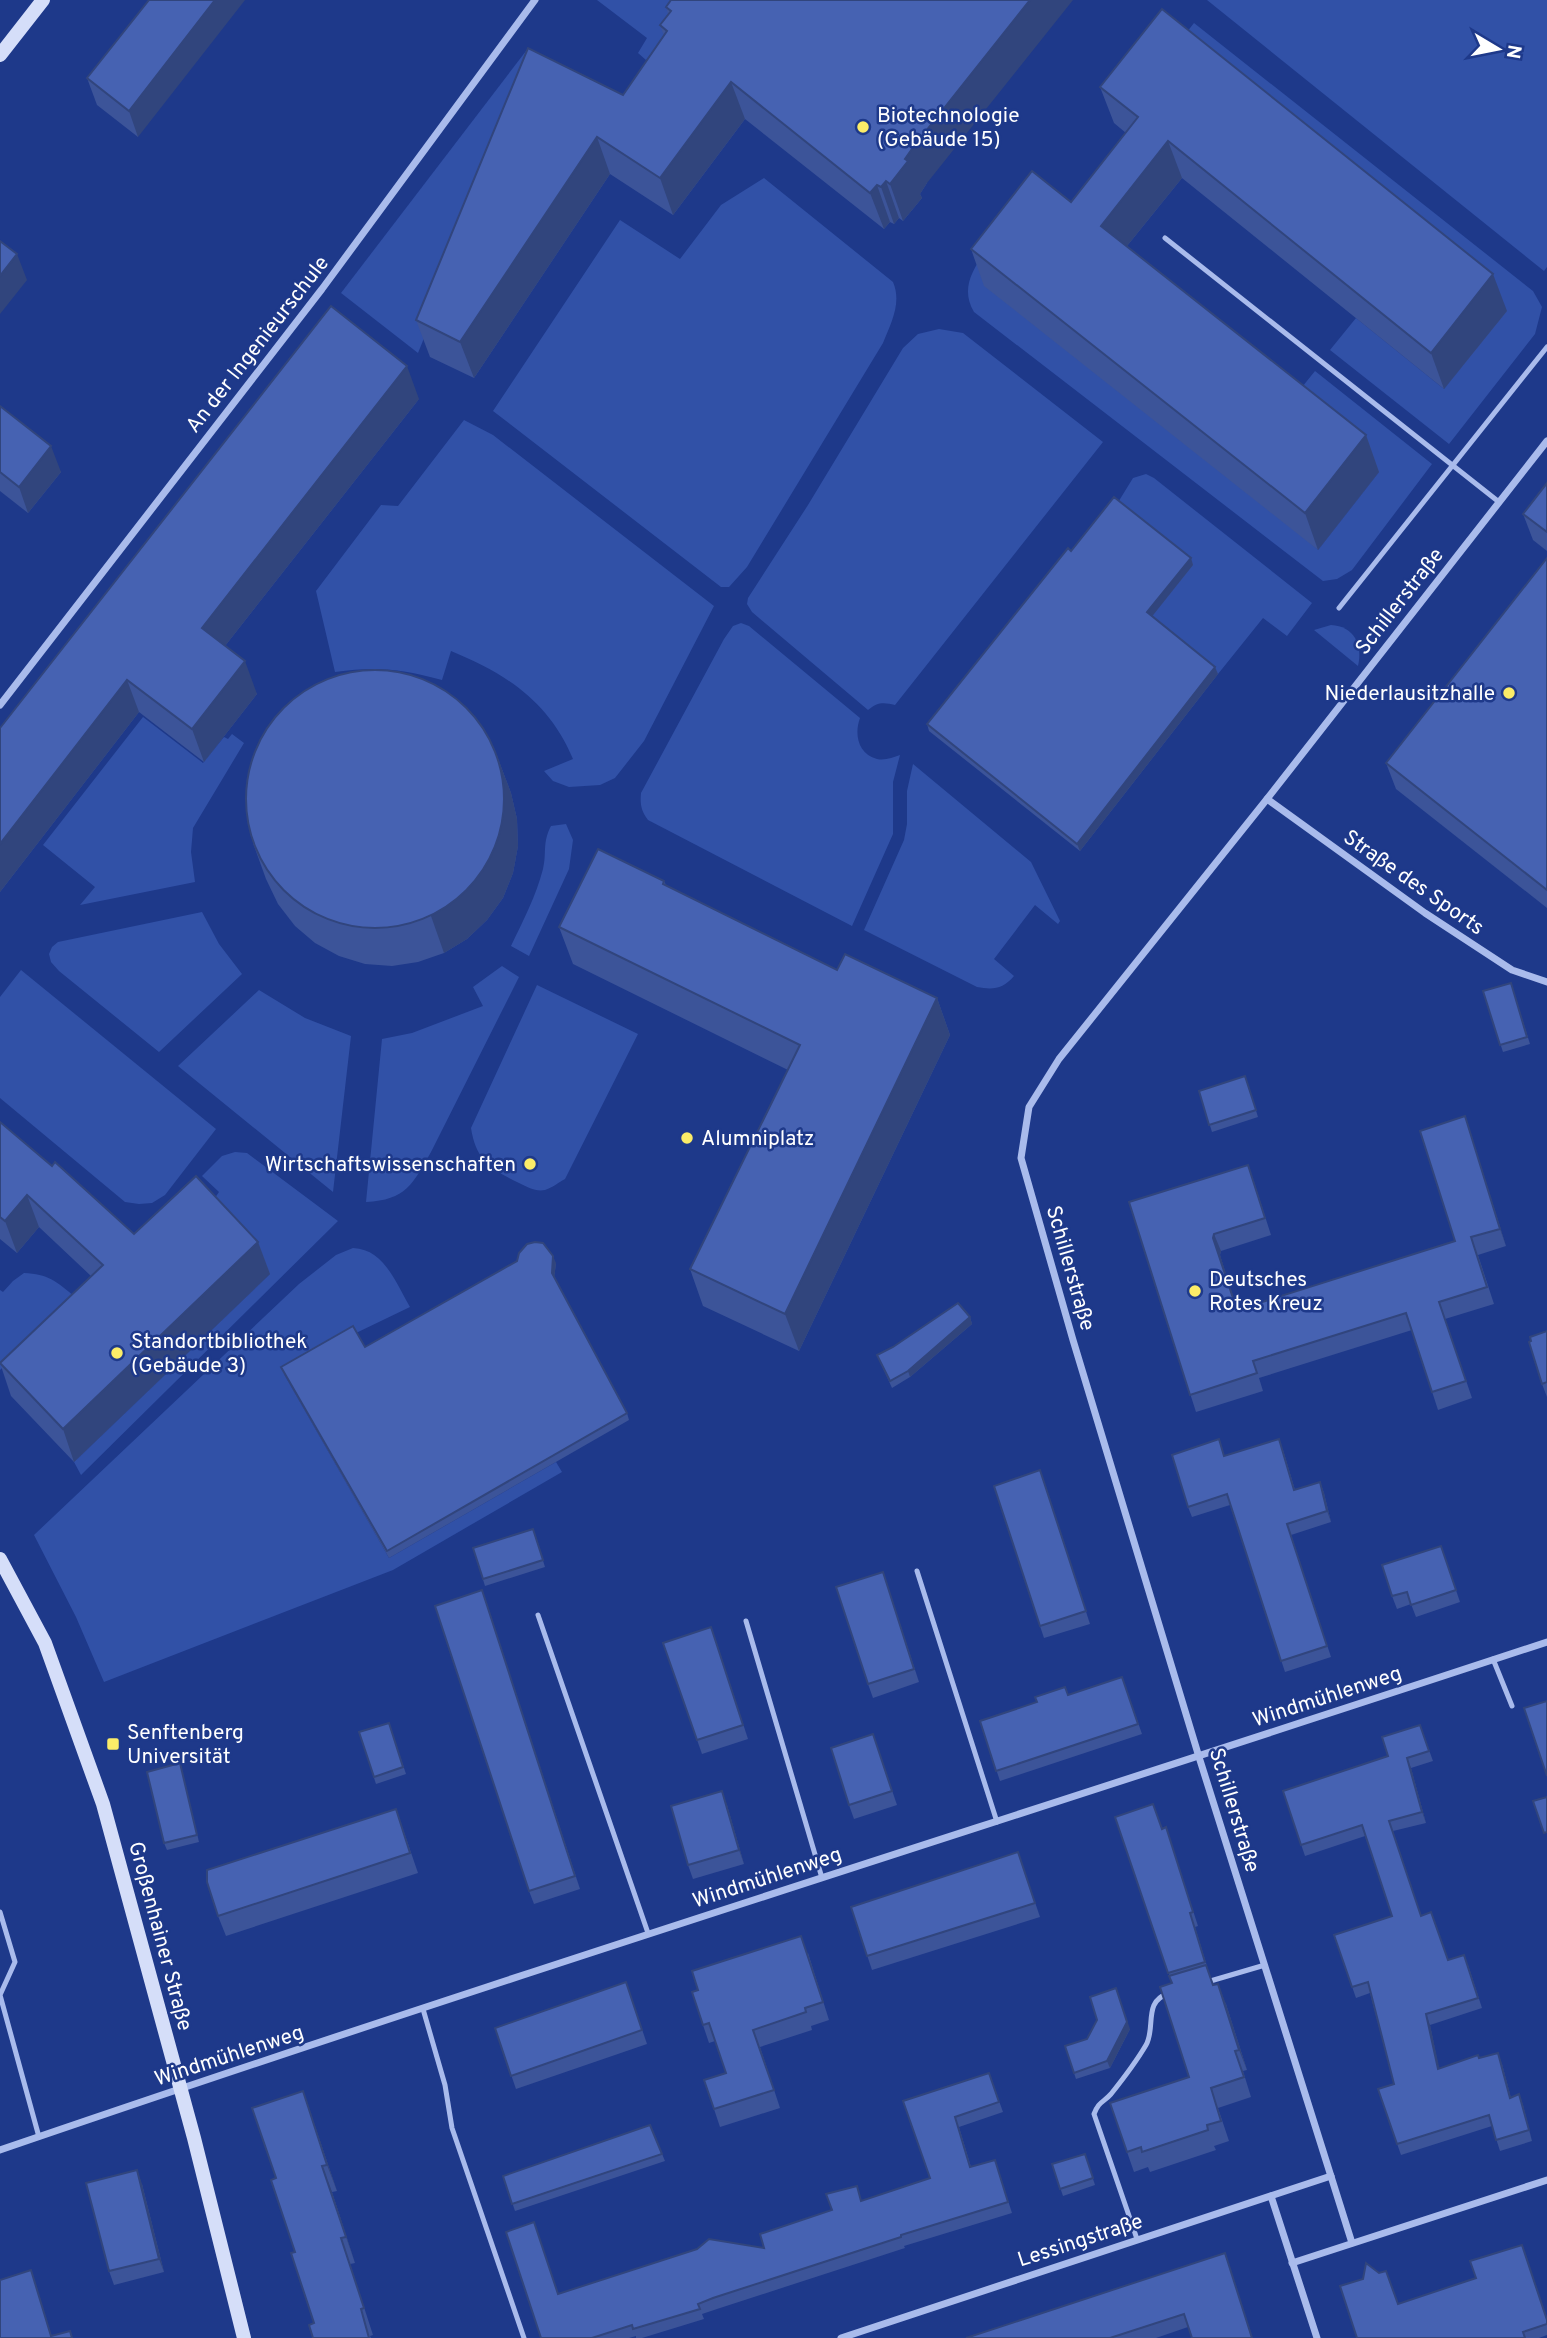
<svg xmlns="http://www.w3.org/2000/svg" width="1547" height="2338" viewBox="0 0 1547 2338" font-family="Overpass,sans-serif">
	<rect width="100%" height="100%" fill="#1e398a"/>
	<g fill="#3151a7">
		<polygon points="597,0 694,0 646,60 638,53 647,38"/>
		<polygon points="1207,0 1547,0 1547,267 1544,271"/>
		<polygon points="1194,23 1533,291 1542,307 1535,334 1449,444 1330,350 1356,318 1444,389 1506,311 1176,46"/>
		<polygon points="526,51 535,63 418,353 341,293"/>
		<path d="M764 178 893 282C902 303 891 323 883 343L747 567 729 587H721L493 411 620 220 680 259 721 205Z"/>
		<path d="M990 245 1318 550 1379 472 1290 402 1315 371 1432 464 1352 570 1337 579 1323 581 974 312C959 287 975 266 990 245Z"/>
		<path d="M939 329 963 333 1103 442 895 705C884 702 877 702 868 710L752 612 747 604 748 598 808 505 903 348 918 334Z"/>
		<path d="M464 420 493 435 714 606 644 741 615 778 600 785 569 787 553 781 544 771 573 759C549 702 507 674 451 651L442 680C401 669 377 666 335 672L316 591 381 505 398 506Z"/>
		<polygon points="1146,474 1154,478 1312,603 1287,636 1263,618 1218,674 1150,619 1117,504 1133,478"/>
		<path d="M741 623 749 626 860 718C854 734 858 754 877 759 885 761 893 757 900 755L893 782V834L852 926 648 820C641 811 640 804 641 793L724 639 733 626Z"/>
		<path d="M1331 625C1354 626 1363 645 1358 666L1314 630Z"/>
		<polygon points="143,717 203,763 224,737 228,739 232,734 244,743 193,828 191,852 195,882 80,905 95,887 43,845"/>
		<path d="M913 764 1031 862 1060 921 1058 924 1035 905 994 959 1014 976C1003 989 993 990 977 987L864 930 904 840 907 824V791Z"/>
		<path d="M566 824 573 840 569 869 529 956 511 946C523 921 536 896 543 869 547 853 542 843 551 826Z"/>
		<polygon points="202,912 219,944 242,974 159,1052 59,971 51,962 49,954 52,947 58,942"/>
		<path d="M502 966 519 977 431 1152C413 1184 406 1200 366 1202L382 1039 412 1033 483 1006 473 987Z"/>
		<polygon points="21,970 216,1129 165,1195 152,1203 139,1204 125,1202 0,1098 0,997"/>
		<path d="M537 985 638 1034 565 1179C559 1182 552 1188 545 1190 536 1192 527 1187 519 1183 491 1169 476 1161 471 1128Z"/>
		<polygon points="259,990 305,1018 351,1036 333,1192 178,1066"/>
		<polygon points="235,1152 247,1153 338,1221 81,1475 74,1462 270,1274 208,1208 219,1192 202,1176 222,1156"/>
		<path d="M353 1248C384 1249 396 1283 410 1307L356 1333 284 1374 389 1558 556 1462 562 1472 393 1570 104 1682 76 1617 34 1535 299 1284 336 1255Z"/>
		<path d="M24 1273C48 1274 56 1281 74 1296L0 1370V1290L3 1292 13 1281Z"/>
	</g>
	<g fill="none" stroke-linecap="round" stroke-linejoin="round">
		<g stroke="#a9bbec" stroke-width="5">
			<polyline points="1165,238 1499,502"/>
			<polyline points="1339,608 1547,347"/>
			<polyline points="917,1571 997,1822"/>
			<polyline points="538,1615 648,1933"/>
			<polyline points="746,1621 822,1878"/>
			<polyline points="1493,1659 1512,1706"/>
			<polyline points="0,1912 15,1962 0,1995 39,2137"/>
			<polyline points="1207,1982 1265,1965"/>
			<polyline points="423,2009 445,2085 452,2128 524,2338"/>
			<path d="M1137 2239 1094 2114C1099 2101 1103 2103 1111 2094 1123 2079 1136 2062 1146 2045 1156 2028 1143 2001 1168 1994"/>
		</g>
		<g stroke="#a9bbec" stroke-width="7">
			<polyline points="0,705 322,289 535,0"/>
			<polyline points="1267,799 1425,913 1512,970 1547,982"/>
			<path d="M0 2150C513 1974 1032 1812 1547 1642"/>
			<polyline points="1271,2196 1317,2338"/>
			<polyline points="1352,2243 1199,1757 1073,1340 1021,1158 1029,1107 1059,1059 1267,799 1547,441"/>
			<polyline points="1292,2263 1547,2180"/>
			<polyline points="841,2338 1331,2176"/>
		</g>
		<g stroke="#d5def9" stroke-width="14">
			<polyline points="0,55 43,0"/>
			<polyline points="0,1559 45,1643 103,1804 194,2138 244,2338"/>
		</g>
	</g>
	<g fill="#3c5499">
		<polygon points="149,0 138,137 97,105 87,78"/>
		<polygon points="666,7 927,183 920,194 922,198 903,221 899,218 894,224 890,222 884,229 745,119 673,215 610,174 474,378 430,357 416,320 623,95 664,36 660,25 668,14"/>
		<polygon points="1100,87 1507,311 1444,389 1182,178 1127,246 1366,435 1379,472 1318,550 984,286 971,249 1071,202 1126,133 1114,123"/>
		<polygon points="419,399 225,646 257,694 204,762 139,712 0,892 0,728"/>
		<polygon points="0,406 61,472 28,513 0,491"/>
		<polygon points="1547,483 1547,551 1533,540 1523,514"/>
		<polygon points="1071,551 1191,558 1193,565 1152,616 1215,667 1218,674 1080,851 929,731 927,724"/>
		<polygon points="1547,558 1547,908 1396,789 1386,763"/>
		<polygon points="497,756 511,793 517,819 518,846 513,873 503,898 487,920 467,939 444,953 418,962 392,966 365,964 339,956 315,943 295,926 278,904 266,879 253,843"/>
		<polygon points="664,881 666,885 837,970 937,998 950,1035 799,1351 703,1306 690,1269 788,1070 573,964 559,927"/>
		<polygon points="1511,983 1530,1044 1503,1052 1483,991"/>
		<polygon points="1245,1076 1258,1117 1212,1132 1199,1091"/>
		<polygon points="1465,1116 1506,1246 1478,1255 1494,1304 1445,1319 1472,1398 1438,1410 1412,1330 1259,1378 1263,1391 1196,1412 1129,1202 1254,1182 1271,1235 1221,1251 1220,1255 1237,1310 1455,1241"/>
		<polygon points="0,1122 134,1234 258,1242 270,1274 74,1462 11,1396 0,1363 91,1276 39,1227 17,1253 0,1239"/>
		<polygon points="556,1263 554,1278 627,1413 629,1420 389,1558 284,1374 281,1367 365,1347"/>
		<polygon points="970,1317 972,1324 910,1377 892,1388 877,1355"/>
		<polygon points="1547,1331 1547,1397 1542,1384 1531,1341"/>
		<polygon points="1283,1450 1295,1490 1320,1482 1324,1493 1331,1522 1291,1535 1331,1657 1285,1672 1230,1505 1192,1517 1188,1507 1225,1456"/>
		<polygon points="1044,1482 1090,1624 1044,1638 1040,1626"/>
		<polygon points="533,1529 545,1567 485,1586 473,1548"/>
		<polygon points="1441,1546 1460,1602 1416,1617 1411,1604 1397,1609 1392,1596"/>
		<polygon points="883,1572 919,1682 873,1698 868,1684"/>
		<polygon points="482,1590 580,1889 534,1904 529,1891"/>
		<polygon points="716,1641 748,1739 702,1754 663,1643"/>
		<polygon points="1122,1677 1142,1734 1000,1781 980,1721 1068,1695"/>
		<polygon points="389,1723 406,1774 376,1784 359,1732"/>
		<polygon points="1420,1725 1433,1761 1411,1768 1426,1823 1393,1831 1421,1916 1448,1960 1468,1965 1482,2008 1430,2025 1439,2069 1479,2058 1502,2064 1511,2098 1519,2094 1523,2105 1532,2141 1500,2151 1492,2126 1401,2155 1378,2089 1394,2084 1370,1993 1356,1998 1334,1935 1392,1916 1365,1836 1305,1856 1283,1791 1388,1756"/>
		<polygon points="873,1734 897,1805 854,1819 849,1805"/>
		<polygon points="182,1770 199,1842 167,1850 164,1843"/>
		<polygon points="727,1805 744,1864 693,1879 688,1865"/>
		<polygon points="396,1809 418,1873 226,1936 218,1916"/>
		<polygon points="1115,1817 1162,1829 1166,1827 1198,1926 1195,1927 1210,1976 1214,1985 1226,2004 1247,2070 1243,2071 1251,2097 1218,2108 1229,2141 1214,2146 1216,2150 1150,2172 1148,2167 1134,2172 1110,2103 1189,2077 1172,1983"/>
		<polygon points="1018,1852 1040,1917 872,1970 851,1907"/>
		<polygon points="808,1953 829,2020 811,2026 812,2030 760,2047 780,2108 720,2127 714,2109 726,2073 715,2041 709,2043 703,2025"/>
		<polygon points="626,1982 647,2044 516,2089 495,2028"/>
		<polygon points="1130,2029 1110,2068 1076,2079 1065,2046"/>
		<polygon points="989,2073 1003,2112 959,2127 971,2167 995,2160 1012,2213 904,2246 905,2248 717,2309 702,2314 704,2319 642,2338 636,2338 636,2336 629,2338 541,2338 558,2294 764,2248 862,2201 930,2178 903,2101"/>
		<polygon points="303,2091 337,2191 332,2192 355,2263 350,2264 373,2335 370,2336 371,2338 313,2338 314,2323 295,2252"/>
		<polygon points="650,2125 665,2161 515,2211 503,2176"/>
		<polygon points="1085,2154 1095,2185 1063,2196 1052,2164"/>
		<polygon points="142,2184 164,2272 114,2285 109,2271"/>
		<polygon points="1225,2253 1188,2327 1156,2338 966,2338"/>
		<polygon points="1379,2273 1398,2304 1547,2319 1547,2335 1539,2338 1357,2338"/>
	</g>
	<g fill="#31457d">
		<polygon points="215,0 245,0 138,137 129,111"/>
		<polygon points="1030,0 1073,0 927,183 920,194 922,198 903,221 890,184 914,146"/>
		<polygon points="731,82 745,119 673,215 660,178"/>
		<polygon points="597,137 610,174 474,378 460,342"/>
		<polygon points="1168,141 1182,178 1114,262 1101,226"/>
		<polygon points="886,181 899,218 894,224 881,187"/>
		<polygon points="877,185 890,222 884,229 870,193"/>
		<polygon points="17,254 27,280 0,314 0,276"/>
		<polygon points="1493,274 1507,311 1444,389 1431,353"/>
		<polygon points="407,366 419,399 214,660 202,628"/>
		<polygon points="1366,435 1379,472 1318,550 1305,513"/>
		<polygon points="51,446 61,472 28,513 19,487"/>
		<polygon points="1191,558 1193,565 1150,619 1147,612"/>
		<polygon points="245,661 257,694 204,762 192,729"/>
		<polygon points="1215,667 1218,674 1080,851 1077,844"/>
		<polygon points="127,680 139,712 0,892 0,844"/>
		<polygon points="497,756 511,793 517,819 518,846 513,873 503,898 487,920 467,939 444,953 431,916"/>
		<polygon points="937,998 950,1035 799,1351 785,1314"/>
		<polygon points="1465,1116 1471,1134 1506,1246 1500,1229"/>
		<polygon points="27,1195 39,1227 17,1253 5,1221"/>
		<polygon points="1214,1234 1221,1251 1220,1255 1243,1327 1213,1238"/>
		<polygon points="258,1242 270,1274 74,1462 63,1429"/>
		<polygon points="553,1256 556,1263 554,1280 552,1273"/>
		<polygon points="970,1317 972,1324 910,1377 908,1371"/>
		<polygon points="1320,1482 1324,1493 1331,1522 1327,1511"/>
		<polygon points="1407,1758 1411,1768 1426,1823 1422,1812"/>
		<polygon points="722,1791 727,1805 744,1864 739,1850"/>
		<polygon points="1218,1984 1226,2004 1247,2070 1239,2050"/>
		<polygon points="1116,1988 1130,2029 1110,2068 1107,2061"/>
		<polygon points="1426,2014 1430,2025 1442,2080 1438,2069"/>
		<polygon points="1498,2053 1502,2064 1514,2109 1510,2098"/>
		<polygon points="303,2091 312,2117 337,2191 327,2165"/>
		<polygon points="1519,2094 1523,2105 1532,2141 1529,2130"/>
		<polygon points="322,2166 332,2192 355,2263 346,2237"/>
		<polygon points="137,2170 142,2184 164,2272 159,2259"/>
		<polygon points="31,2270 37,2288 52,2338 51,2338"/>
	</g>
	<g fill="#4662b2" stroke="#31457d" stroke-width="2">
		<polygon points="149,0 215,0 129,111 87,78"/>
		<polygon points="671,0 1030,0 914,146 905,159 908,161 890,184 886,181 881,187 877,185 870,193 731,82 660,178 597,137 460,342 416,320 528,48 623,95 667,31 660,25 671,11 666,7"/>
		<polygon points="1162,9 1493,274 1431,353 1168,141 1101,226 1366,435 1305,513 971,249 1032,171 1071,202 1138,117 1100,87"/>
		<polygon points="0,241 17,254 0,276"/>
		<polygon points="331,306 407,366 202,628 245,661 192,729 127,680 0,844 0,728"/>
		<polygon points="0,406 51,446 19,487 0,472"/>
		<polygon points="1547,483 1547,532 1523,514"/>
		<polygon points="1114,497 1191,558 1147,612 1215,667 1077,844 927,724 1068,548 1071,551"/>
		<polygon points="1547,558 1547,890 1386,763"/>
		<circle cx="375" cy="799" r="129"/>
		<polygon points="598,849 664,881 663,884 837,970 845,954 937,998 785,1314 690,1269 800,1045 559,927"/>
		<polygon points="1511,983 1527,1037 1500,1045 1483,991"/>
		<polygon points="1245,1076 1256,1110 1209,1125 1199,1091"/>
		<polygon points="1465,1116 1500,1229 1471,1237 1487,1287 1439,1302 1466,1381 1432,1392 1406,1313 1253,1361 1257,1373 1190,1395 1129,1202 1248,1165 1265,1218 1214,1234 1213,1238 1237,1310 1455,1241 1420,1131"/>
		<polygon points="0,1122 52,1166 55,1162 134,1234 196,1176 258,1242 63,1429 0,1363 103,1265 27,1195 5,1221 0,1217"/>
		<polygon points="535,1242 543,1243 553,1256 552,1273 627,1413 387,1551 281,1367 353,1326 365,1347 517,1261 519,1253 527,1244"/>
		<polygon points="958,1303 970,1317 908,1371 890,1381 877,1355 893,1347"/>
		<polygon points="1547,1331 1547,1382 1542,1384 1529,1342 1531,1341 1530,1337"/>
		<polygon points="1219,1439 1224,1456 1279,1439 1294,1490 1320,1482 1327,1511 1287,1524 1327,1646 1281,1661 1227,1494 1188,1507 1172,1455"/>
		<polygon points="1040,1470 1086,1611 1040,1626 994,1486"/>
		<polygon points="533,1529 543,1560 483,1579 473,1548"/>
		<polygon points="1441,1546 1456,1590 1411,1605 1407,1592 1392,1596 1382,1565"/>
		<polygon points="883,1572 914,1669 868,1684 836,1587"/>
		<polygon points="482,1590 575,1876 529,1891 435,1606"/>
		<polygon points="711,1627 743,1725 697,1740 663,1643"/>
		<polygon points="1122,1677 1138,1724 996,1771 980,1721 1037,1702 1035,1697 1065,1687 1068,1695"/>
		<polygon points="1547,1701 1547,1776 1524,1708"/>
		<polygon points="389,1723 403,1767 374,1777 359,1732"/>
		<polygon points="1420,1725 1429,1751 1407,1758 1422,1812 1389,1821 1421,1916 1431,1912 1448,1960 1464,1955 1478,1998 1426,2014 1438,2069 1478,2055 1479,2058 1498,2053 1510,2098 1519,2094 1529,2130 1496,2140 1489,2115 1397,2144 1378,2089 1394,2084 1368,1982 1352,1987 1334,1935 1392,1916 1362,1825 1301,1845 1283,1791 1388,1756 1382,1737"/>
		<polygon points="873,1734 892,1791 849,1805 831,1748"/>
		<polygon points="180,1763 197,1835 164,1843 147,1772"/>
		<polygon points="722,1791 739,1850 688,1865 671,1806"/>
		<polygon points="1547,1797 1547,1832 1544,1833 1533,1801"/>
		<polygon points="1153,1804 1162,1829 1166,1827 1193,1912 1190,1913 1205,1962 1168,1973 1115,1817"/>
		<polygon points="396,1809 410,1853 218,1916 207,1882 207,1870"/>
		<polygon points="1018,1852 1035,1903 867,1956 851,1907"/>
		<polygon points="801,1936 823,2002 805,2008 806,2012 753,2030 774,2090 714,2109 704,2080 726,2073 709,2023 703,2025 692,1992 698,1990 692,1971"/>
		<polygon points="1206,1965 1213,1985 1218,1984 1239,2050 1235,2051 1244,2077 1211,2088 1221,2121 1207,2125 1208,2130 1142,2152 1141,2147 1127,2152 1110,2103 1189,2077 1160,1987 1172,1983 1169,1976"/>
		<polygon points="626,1982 642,2030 511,2076 495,2028"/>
		<polygon points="1116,1988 1127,2022 1107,2061 1074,2073 1065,2046 1087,2039 1097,2020 1090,1997"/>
		<polygon points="989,2073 999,2102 955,2117 970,2167 995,2160 1008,2202 901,2235 901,2237 713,2298 698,2304 700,2309 633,2329 632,2325 592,2338 541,2338 506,2232 534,2222 558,2294 697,2249 709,2239 764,2248 760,2234 832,2210 826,2194 857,2186 861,2201 930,2178 903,2101"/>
		<polygon points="303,2091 327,2165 322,2166 346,2237 341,2238 364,2308 361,2309 369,2338 313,2338 309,2325 314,2323 291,2253 295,2252 271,2180 276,2178 252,2108"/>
		<polygon points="650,2125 662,2154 512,2204 503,2176"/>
		<polygon points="1085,2154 1093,2178 1060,2189 1052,2164"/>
		<polygon points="137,2170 159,2259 109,2271 86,2183"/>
		<polygon points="1522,2245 1547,2320 1547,2324 1523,2332 1525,2338 1357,2338 1340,2286 1363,2279 1366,2263 1379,2273 1386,2271 1398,2304 1476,2278 1470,2261"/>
		<polygon points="1225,2253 1252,2338 1192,2338 1184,2314 1110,2338 966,2338"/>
		<polygon points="31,2270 51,2336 70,2331 72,2338 0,2338 0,2280"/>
	</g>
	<g fill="#fbec68" stroke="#1e398a" stroke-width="2.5">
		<circle cx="863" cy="127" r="7"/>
		<circle cx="1509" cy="693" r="7"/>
		<circle cx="687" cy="1138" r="7"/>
		<circle cx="530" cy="1164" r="7"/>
		<circle cx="1195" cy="1291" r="7"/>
		<circle cx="117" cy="1353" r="7"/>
		<rect x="106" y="1737" width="14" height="14" rx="3.5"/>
	</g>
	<g text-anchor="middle" stroke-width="5" stroke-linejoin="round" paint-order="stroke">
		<g font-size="21" fill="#fff" stroke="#1e398a" text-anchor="start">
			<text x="877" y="122">Biotechnologie<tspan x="877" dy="24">(Gebäude 15)</tspan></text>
			<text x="1495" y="700" text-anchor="end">Niederlausitzhalle</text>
			<text x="701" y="1145">Alumniplatz</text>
			<text x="516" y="1171" text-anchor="end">Wirtschaftswissenschaften</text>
			<text x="1209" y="1286">Deutsches<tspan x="1209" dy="24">Rotes Kreuz</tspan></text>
			<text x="131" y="1348">Standortbibliothek<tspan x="131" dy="24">(Gebäude 3)</tspan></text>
			<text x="127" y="1739">Senftenberg<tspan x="127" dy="24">Universität</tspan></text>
		</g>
		<g font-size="21" fill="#fff" stroke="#1e398a">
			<text transform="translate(257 344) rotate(-52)" y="7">An der Ingenieurschule</text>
			<text transform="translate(1399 601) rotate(-52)" y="7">Schillerstraße</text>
			<text transform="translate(1414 882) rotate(35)" y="7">Straße des Sports</text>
			<text transform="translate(1071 1268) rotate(74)" y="7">Schillerstraße</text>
			<text transform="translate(1327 1696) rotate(-18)" y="7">Windmühlenweg</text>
			<text transform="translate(1235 1810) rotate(73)" y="7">Schillerstraße</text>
			<text transform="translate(767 1877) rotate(-18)" y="7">Windmühlenweg</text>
			<text transform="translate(161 1936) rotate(75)" y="7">Großenhainer Straße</text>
			<text transform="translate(229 2055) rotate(-18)" y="7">Windmühlenweg</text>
			<text transform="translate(1080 2240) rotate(-18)" y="7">Lessingstraße</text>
		</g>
	</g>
	<g transform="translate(1498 49) rotate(100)" stroke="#1e398a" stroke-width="5" paint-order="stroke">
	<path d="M0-5L12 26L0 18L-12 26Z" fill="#ffffff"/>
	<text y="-10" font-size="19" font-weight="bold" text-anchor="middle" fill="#ffffff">N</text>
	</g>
</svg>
